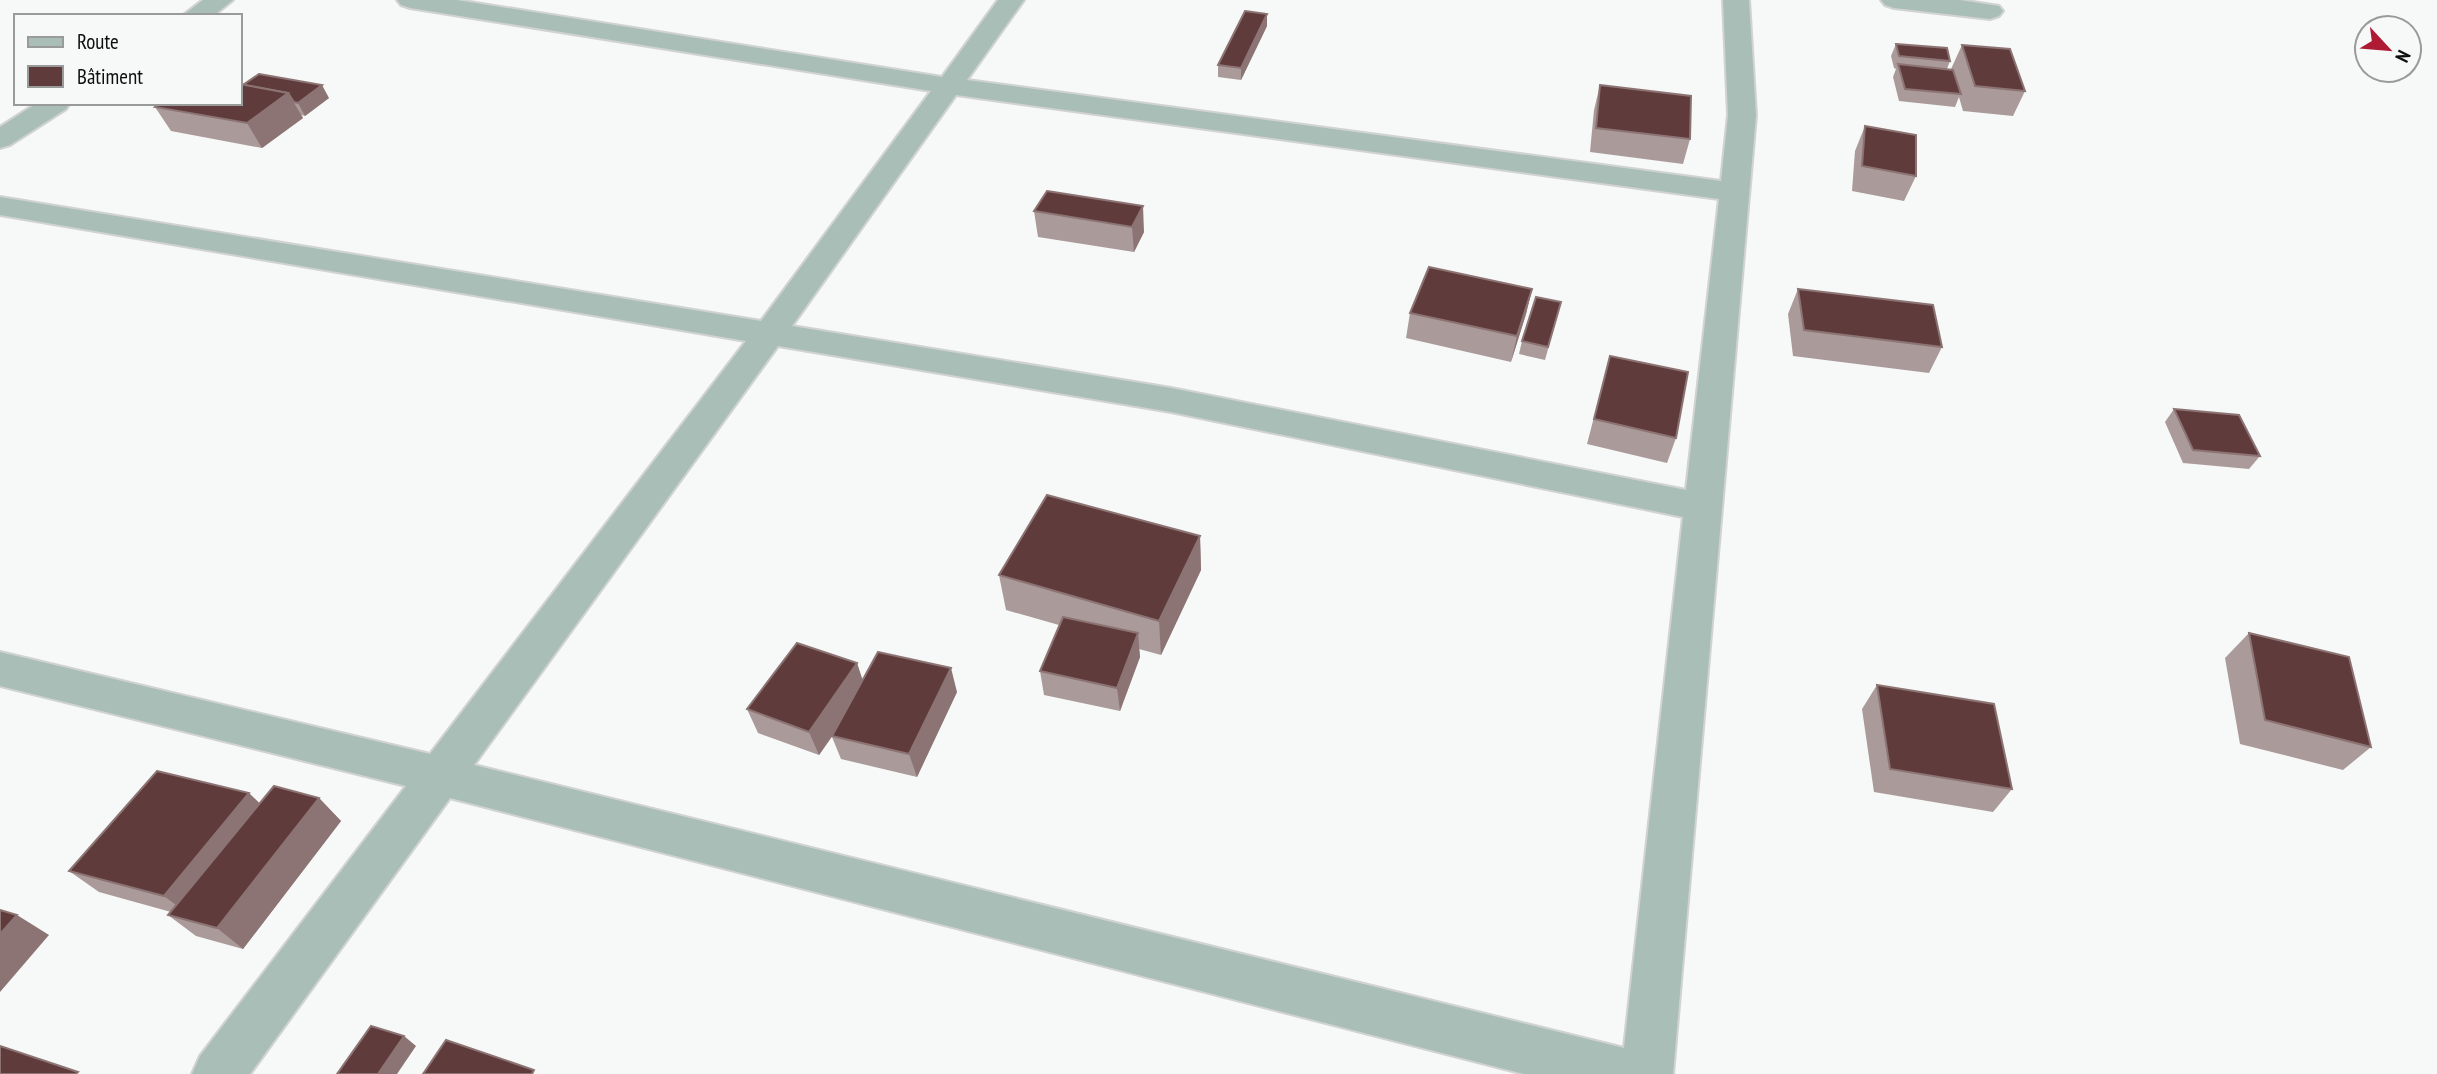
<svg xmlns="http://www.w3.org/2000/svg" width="2437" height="1074" viewBox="0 0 2437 1074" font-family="'PT Sans Narrow',sans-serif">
	<rect width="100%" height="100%" fill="#f6f9f8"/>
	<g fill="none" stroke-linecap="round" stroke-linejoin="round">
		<defs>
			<g id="minor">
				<polygon points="203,0 233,0 213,16 182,16"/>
				<path d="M397 0H457L942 77 998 0H1024L967 80 1721 181 1728 115 1723 0H1749L1756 115 1673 1074H1524L450 798 250 1074H192L200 1056 406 786 0 686V652L430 754 746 341 0 215V197L761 321 931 91 410 8 401 5ZM956 95 1719 199 1686 490 1171 388 792 326ZM778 346 1171 412 1683 517 1624 1048 474 765Z"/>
				<polygon points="1881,0 1960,0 1999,6 2003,11 1999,16 1990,19 1894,8 1885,5"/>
				<polygon points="37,103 70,103 66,109 10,145 0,148 0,127"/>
			</g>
		</defs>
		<use href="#minor" stroke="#d1d3d3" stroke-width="4"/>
		<use href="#minor" fill="#aabeb8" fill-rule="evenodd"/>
	</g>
	<g fill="#ab9a9a">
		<polygon points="1267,26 1241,80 1218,77 1218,65"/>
		<polygon points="1896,44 1950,61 1947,69 1951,69 1962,45 2025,91 2013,116 1963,111 1959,97 1955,107 1899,101 1893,77 1896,69 1894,68 1891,56"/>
		<polygon points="1600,85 1690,139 1683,164 1590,152 1594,110"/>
		<polygon points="329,98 305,116 301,115 303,118 262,148 171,131 155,107"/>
		<polygon points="1865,126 1916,176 1904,201 1852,191 1855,151"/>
		<polygon points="1047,191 1144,232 1134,252 1038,237 1034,211"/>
		<polygon points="1532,289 1526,314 1511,362 1406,338 1410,313"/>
		<polygon points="1798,289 1942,347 1929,373 1793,356 1788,314"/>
		<polygon points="1561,302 1545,360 1519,354 1522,341"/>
		<polygon points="1610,356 1676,438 1667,463 1587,444"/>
		<polygon points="2174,409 2260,456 2249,469 2183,463 2165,422"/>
		<polygon points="1200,536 1201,570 1161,655 1139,649 1140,657 1120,711 1044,695 1040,671 1059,625 1006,610 999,575"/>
		<polygon points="2249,633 2371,747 2343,770 2240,744 2225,658"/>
		<polygon points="857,663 862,680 957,692 917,777 841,759 832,737 819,755 758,733 747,709"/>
		<polygon points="1877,685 2012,789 1993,812 1874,792 1862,709"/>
		<polygon points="319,798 341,821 243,949 196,936 168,915 171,912 99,892 69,871 260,803"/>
	</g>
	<g fill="#8d7474">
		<polygon points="1267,14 1267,26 1241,80 1241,68"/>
		<polygon points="322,85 329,98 305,116 298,103"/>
		<polygon points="288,93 303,118 262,148 247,123"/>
		<polygon points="1143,206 1144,232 1134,252 1132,227"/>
		<polygon points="1532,289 1526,314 1511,362 1517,336"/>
		<polygon points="1200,536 1201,570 1161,655 1159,621"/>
		<polygon points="1138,633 1140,657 1120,711 1117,688"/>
		<polygon points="857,663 865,687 819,755 809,732"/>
		<polygon points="951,668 957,692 917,777 909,754"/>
		<polygon points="249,793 273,816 192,917 164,896"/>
		<polygon points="319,798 341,821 243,949 217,928"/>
		<polygon points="17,915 49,935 0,992 0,934"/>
		<polygon points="404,1036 416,1046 397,1074 378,1074"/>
	</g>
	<g fill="#603b3c" stroke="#8d7474" stroke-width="2">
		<polygon points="1245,11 1267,14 1241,68 1218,65"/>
		<polygon points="1896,44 1947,48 1950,61 1899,56"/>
		<polygon points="1962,45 2010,49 2025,91 1975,86"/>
		<polygon points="1898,64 1953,70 1961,94 1905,89"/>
		<polygon points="259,74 322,85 298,103 294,102 288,93 243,85"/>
		<polygon points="240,84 288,93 247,123 155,107 160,103 240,103"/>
		<polygon points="1600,85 1691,96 1690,139 1596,128"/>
		<polygon points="1865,126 1916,135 1916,176 1862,166"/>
		<polygon points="1047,191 1143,206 1132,227 1034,211"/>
		<polygon points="1429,267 1532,289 1517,336 1410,313"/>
		<polygon points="1798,289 1933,305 1942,347 1804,330"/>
		<polygon points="1536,297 1561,302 1548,347 1522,341"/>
		<polygon points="1610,356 1688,372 1676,438 1594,419"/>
		<polygon points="2174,409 2239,415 2260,456 2193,450"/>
		<polygon points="1047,495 1200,536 1159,621 999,575"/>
		<polygon points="1063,617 1138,633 1117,688 1040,671"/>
		<polygon points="2249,633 2349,657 2371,747 2265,720"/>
		<polygon points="797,643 857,663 809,732 747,709"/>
		<polygon points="878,652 951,668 909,754 832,736"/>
		<polygon points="1877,685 1994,704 2012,789 1890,769"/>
		<polygon points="157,771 249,793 164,896 69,871"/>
		<polygon points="274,786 319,798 217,928 168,915"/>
		<polygon points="0,910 17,915 0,934"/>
		<polygon points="371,1026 404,1036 378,1074 337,1074"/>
		<polygon points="446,1040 534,1070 532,1074 423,1074"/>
		<polygon points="0,1046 78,1072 76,1074 0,1074"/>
	</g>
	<rect x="14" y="14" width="228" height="91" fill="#f6f9f8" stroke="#999b9a" stroke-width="2"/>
	<rect x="28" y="37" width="35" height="10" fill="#aabeb8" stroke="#999b9a" stroke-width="2"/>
	<text x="77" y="49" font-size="21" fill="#0d0e0e">Route</text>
	<rect x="28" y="66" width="35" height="21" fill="#603b3c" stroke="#999b9a" stroke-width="2"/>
	<text x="77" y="84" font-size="21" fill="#0d0e0e">Bâtiment</text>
	<g transform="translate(2388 49) rotate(116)"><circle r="33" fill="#f6f9f8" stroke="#999b9a" stroke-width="2"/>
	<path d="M0-5L12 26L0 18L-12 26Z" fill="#af1b35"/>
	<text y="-10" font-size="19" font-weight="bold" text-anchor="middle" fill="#0d0e0e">N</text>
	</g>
</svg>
